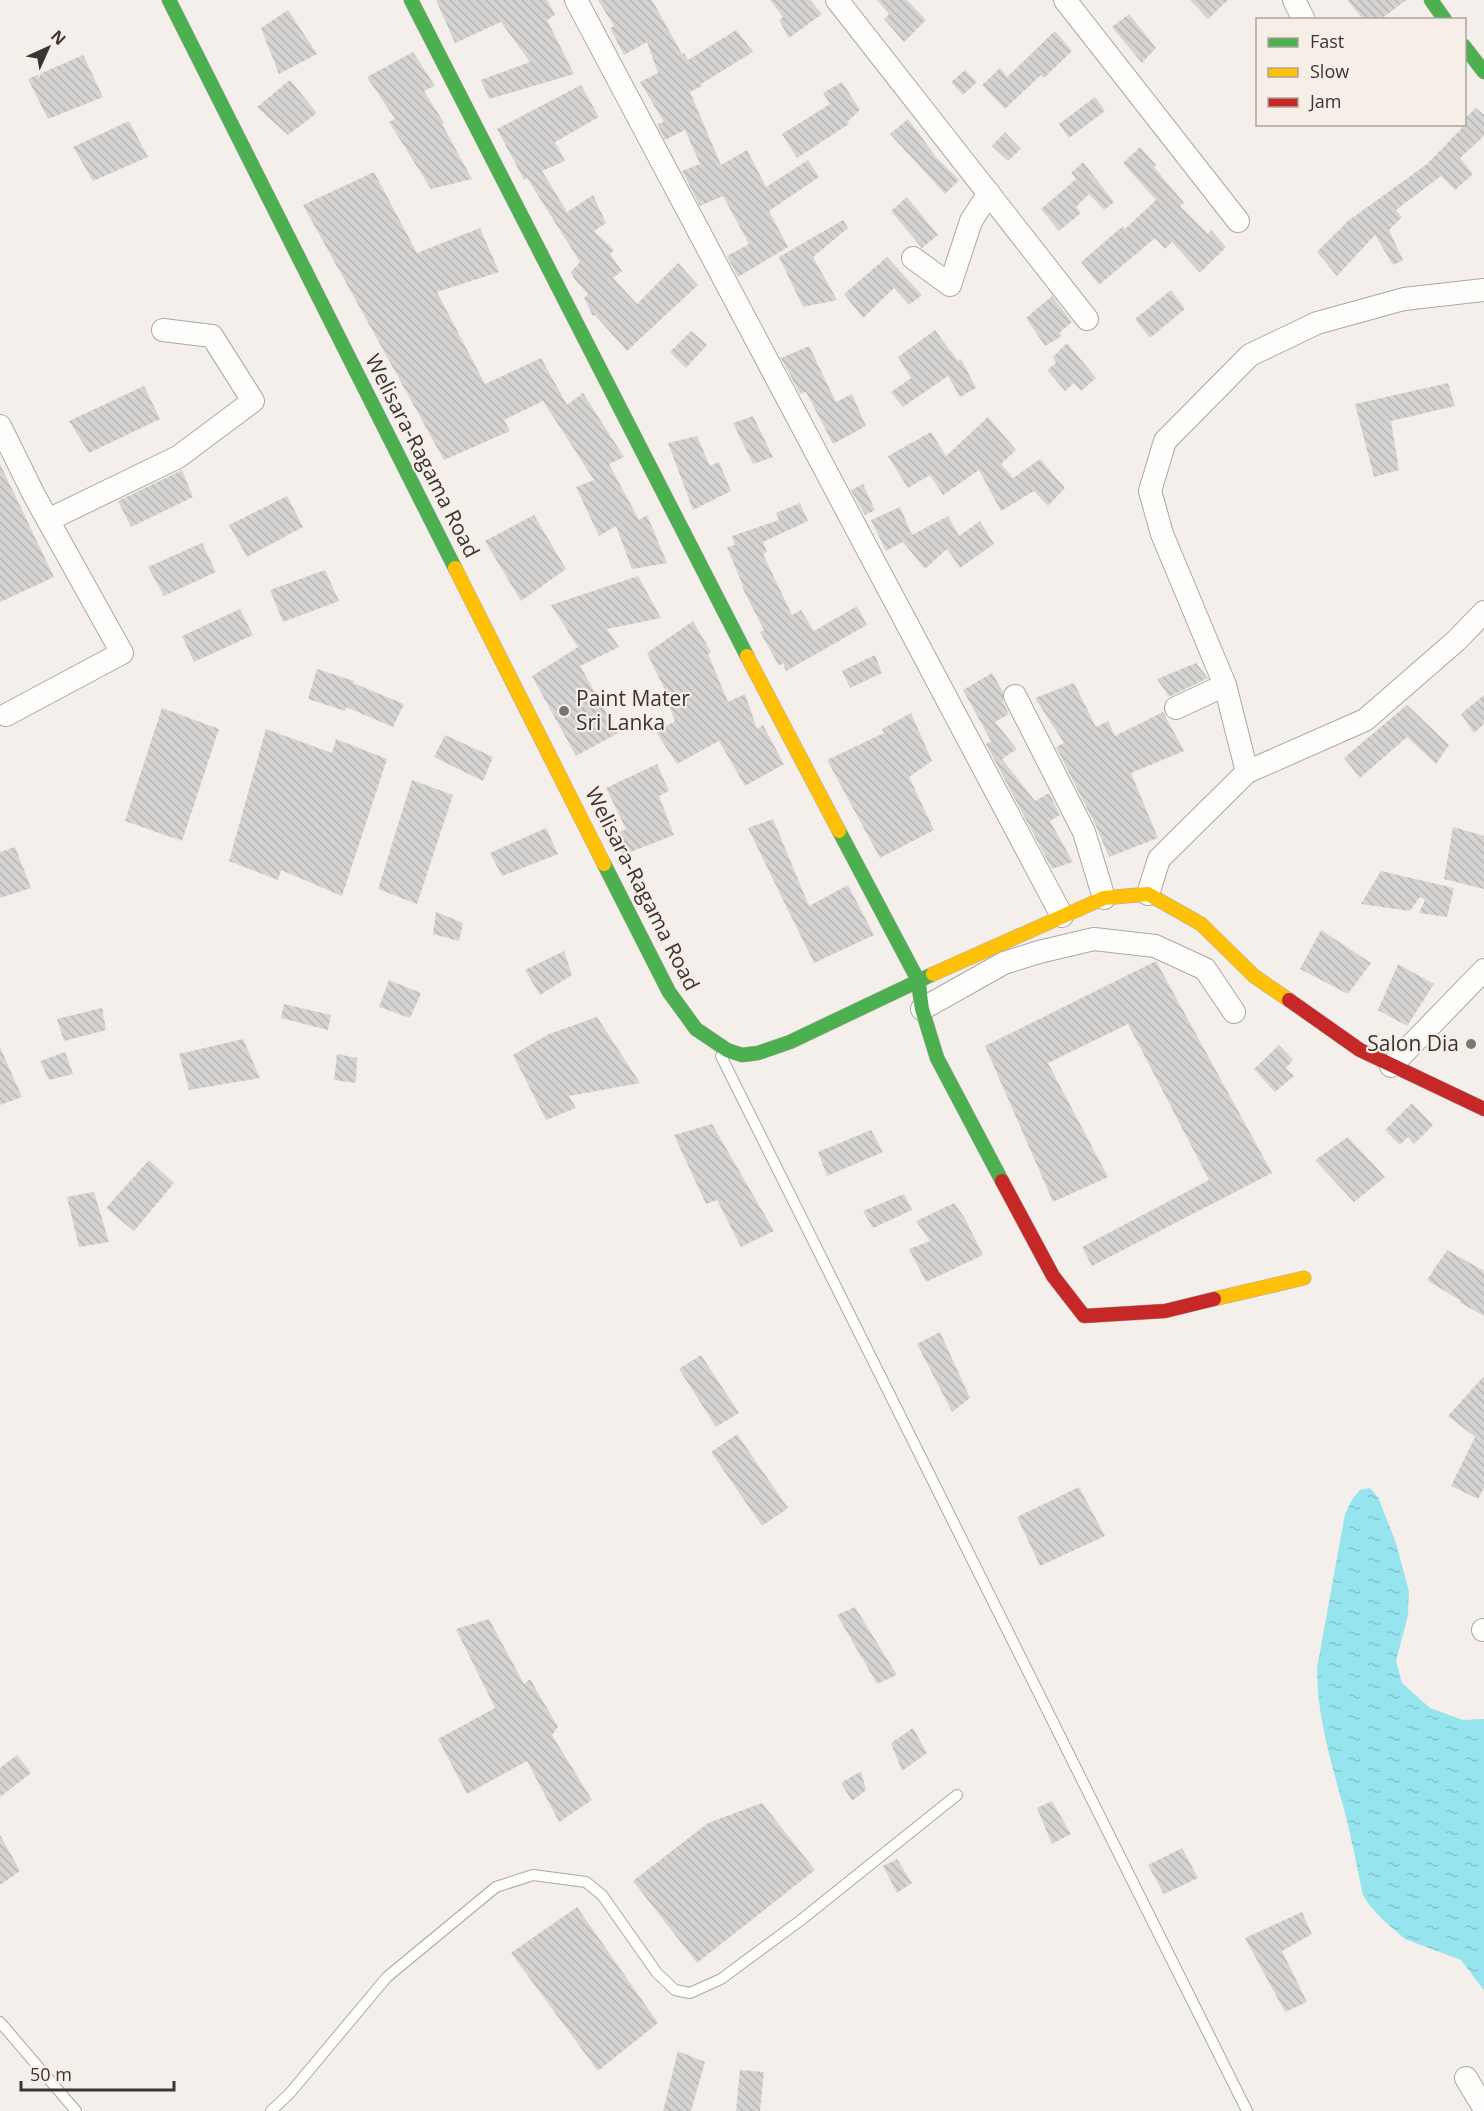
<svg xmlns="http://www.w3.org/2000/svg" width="1484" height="2111" viewBox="0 0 1484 2111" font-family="'Open Sans',sans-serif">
	<defs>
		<pattern id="water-ripples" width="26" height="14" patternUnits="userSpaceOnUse" patternTransform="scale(1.5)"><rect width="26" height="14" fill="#95e4ee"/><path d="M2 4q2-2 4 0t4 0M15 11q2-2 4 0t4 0" fill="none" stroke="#81c4cd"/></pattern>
		<pattern id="building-back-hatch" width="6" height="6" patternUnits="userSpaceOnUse" patternTransform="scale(1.5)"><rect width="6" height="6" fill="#d6d4d3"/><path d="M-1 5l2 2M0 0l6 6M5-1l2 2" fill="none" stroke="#b8b7b6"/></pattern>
	</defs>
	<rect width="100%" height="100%" fill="#f4efea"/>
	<path fill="url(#water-ripples)" d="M1370 1488 1378 1497 1396 1543 1409 1592 1408 1615 1396 1661 1402 1683 1430 1708 1463 1720 1484 1719V1990L1461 1960 1405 1939 1383 1920 1370 1906 1363 1895C1357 1868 1352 1840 1345 1813 1332 1765 1317 1718 1317 1668L1345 1514 1353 1498 1360 1490Z"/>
	<g fill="url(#building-back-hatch)">
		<polygon points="436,0 547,0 555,15 547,20 574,74 489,99 481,80 530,62 501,22 455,43"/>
		<polygon points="598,0 652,0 682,54 684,53 688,60 736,30 753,52 701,84 702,86 690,92 721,165 747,150 766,187 808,160 819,177 769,211 788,247 738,277 727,256 749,244 723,196 700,206 682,171 700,164 685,130 665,140 657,124 664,122 640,82 658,73 647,42 624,55 610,28 614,26"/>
		<polygon points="770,0 810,0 822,14 789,38 779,20 783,17"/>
		<polygon points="877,0 907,0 926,20 904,42 884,19 889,14"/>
		<polygon points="1190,0 1228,0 1208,19"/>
		<polygon points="1347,0 1406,0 1380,20 1364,20"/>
		<polygon points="288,10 317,54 279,74 261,28"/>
		<polygon points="1129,14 1156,48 1142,63 1112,27"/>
		<polygon points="1055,31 1072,51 1044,78 1041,75 1005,109 982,85 1000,68 1007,77"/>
		<polygon points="413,52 435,86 424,91 444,123 442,124 472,179 431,189 389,122 395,119 367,77"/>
		<polygon points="83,55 103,97 48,119 28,79"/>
		<polygon points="965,70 977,82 963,95 951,82"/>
		<polygon points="290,80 317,113 288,135 257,107"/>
		<polygon points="842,82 860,110 847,122 849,124 797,158 782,134 830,104 823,93"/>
		<polygon points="581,85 599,117 555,142 565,161 542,171 567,212 593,195 606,223 594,231 614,250 610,254 622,271 613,278 637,304 678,263 698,285 627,351 595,315 593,316 584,298 588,294 575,280 571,272 580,262 527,178 524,180 497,129"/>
		<polygon points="1095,97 1105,111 1069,138 1059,124"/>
		<polygon points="1476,108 1484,115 1484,136 1460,158 1473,174 1455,190 1441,176 1396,210 1402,217 1389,230 1403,260 1393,265 1375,235 1337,276 1317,252 1348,221 1427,164 1462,128 1459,124 1464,124 1464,119"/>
		<polygon points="908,119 936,157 959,180 945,194 890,134"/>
		<polygon points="129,121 148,157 93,181 73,147"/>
		<polygon points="1005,132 1021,149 1008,161 992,146"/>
		<polygon points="1140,147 1156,165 1154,167 1184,203 1180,206 1208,234 1211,230 1226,247 1200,273 1172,242 1165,249 1155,238 1099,285 1081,262 1123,226 1125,229 1156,200 1123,163"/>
		<polygon points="1083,162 1114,202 1104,210 1089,194 1076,207 1081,213 1059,231 1041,209 1076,179 1071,173"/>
		<polygon points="374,172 417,253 480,228 499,272 437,292 485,384 541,358 567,405 583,393 624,457 609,464 639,520 647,515 667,563 632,569 616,526 599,536 576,487 594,480 543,401 504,420 510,431 444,460 303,205"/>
		<polygon points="907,197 938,235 922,248 891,211"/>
		<polygon points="843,220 848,228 813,257 837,300 803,307 779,257"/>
		<polygon points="887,257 922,295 909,305 894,288 863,318 844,294"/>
		<polygon points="1171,290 1185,309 1150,338 1135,319"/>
		<polygon points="1052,296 1072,322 1059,333 1062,336 1045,346 1026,318"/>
		<polygon points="935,330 958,361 961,359 976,388 960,397 948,376 903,407 891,392 911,378 898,357"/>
		<polygon points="691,331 707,345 686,368 670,352"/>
		<polygon points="1067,343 1096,378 1081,391 1074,383 1065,391 1047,370 1056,363 1053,357"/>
		<polygon points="809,346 836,402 852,394 866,426 833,444 806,392 800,394 781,358"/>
		<polygon points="1448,383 1455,406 1391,421 1399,470 1374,477 1355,404"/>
		<polygon points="144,386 160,419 89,453 69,421"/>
		<polygon points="753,416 773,457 753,464 733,423"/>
		<polygon points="988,417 1016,450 1001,464 1013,478 1040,459 1065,488 1048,506 1034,491 1001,511 979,470 943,495 930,475 908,488 888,456 931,432 946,456"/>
		<polygon points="697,436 710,466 719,462 731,491 693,510 668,443"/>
		<polygon points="0,464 54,577 0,602"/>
		<polygon points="182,470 193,497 131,527 118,501"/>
		<polygon points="863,484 875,510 865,515 851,490"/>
		<polygon points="287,496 303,527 247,557 229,525"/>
		<polygon points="800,503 808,521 763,542 767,552 763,554 792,615 801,610 814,631 857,606 867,625 786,671 783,663 779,666 760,632 764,630 742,587 743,586 727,547 735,545 732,536 779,520 776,513"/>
		<polygon points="900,507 912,535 948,516 959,536 980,521 994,544 960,568 947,549 925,569 903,542 886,551 871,520"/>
		<polygon points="534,515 566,569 521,601 485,541"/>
		<polygon points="202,543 216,572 164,596 148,567"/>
		<polygon points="325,570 339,601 283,622 270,590"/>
		<polygon points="638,576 661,618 607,629 619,647 580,666 618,733 576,756 532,676 578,647 551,605"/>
		<polygon points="240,609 253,635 194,662 182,636"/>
		<polygon points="693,621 711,652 708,654 728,702 745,694 757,729 763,725 784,764 745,786 719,741 677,764 656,732 675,721 664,693 666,692 647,653"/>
		<polygon points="875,655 882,673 850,688 842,671"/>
		<polygon points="1196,663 1208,678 1169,697 1157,679"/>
		<polygon points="317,669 354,681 353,683 404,704 393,727 346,707 345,711 308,699"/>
		<polygon points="992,673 1003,692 1003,702 1009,714 995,722 1017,749 1002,759 1035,801 1049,793 1060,815 1050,821 1073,862 1052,869 986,744 991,741 963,690"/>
		<polygon points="1074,683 1096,727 1108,721 1115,736 1163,712 1184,751 1131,773 1158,838 1109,857 1096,826 1056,747 1064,743 1035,698"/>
		<polygon points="1484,695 1484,724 1474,733 1461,714"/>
		<polygon points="1407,705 1449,745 1436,764 1407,737 1360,778 1344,758"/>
		<polygon points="162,708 219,729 182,841 125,821"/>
		<polygon points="911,713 932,761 909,777 934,830 880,858 827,760 884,733 882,729"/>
		<polygon points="266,729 332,753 336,739 387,759 342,896 281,870 278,880 229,861"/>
		<polygon points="445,735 493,757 483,781 434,757"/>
		<polygon points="657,764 669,791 659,796 674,835 623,855 614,834 626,829 606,788"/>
		<polygon points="412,780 453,795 417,904 378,889"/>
		<polygon points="773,819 809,906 848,885 874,935 814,963 748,828"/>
		<polygon points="1453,827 1484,836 1484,889 1444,879"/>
		<polygon points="546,828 558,854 502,876 490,853"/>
		<polygon points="15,847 31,888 0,898 0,852"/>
		<polygon points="1381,871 1454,888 1447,917 1419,913 1425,900 1420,897 1410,911 1361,904"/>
		<polygon points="436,912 463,923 459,941 433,934"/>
		<polygon points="1321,930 1371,963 1348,994 1300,969"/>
		<polygon points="564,951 572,975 540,995 525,970"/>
		<polygon points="1156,961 1272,1173 1092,1266 1082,1247 1209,1180 1128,1024 1048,1063 1108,1177 1053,1202 985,1046"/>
		<polygon points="1398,964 1434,984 1407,1026 1378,1010"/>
		<polygon points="389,980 421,993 410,1018 379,1007"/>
		<polygon points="284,1004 331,1015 328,1030 281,1018"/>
		<polygon points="102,1008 106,1030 64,1041 57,1019"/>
		<polygon points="597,1017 640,1083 569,1096 576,1108 546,1120 513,1055 549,1034"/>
		<polygon points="243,1039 260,1078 189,1090 179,1054"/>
		<polygon points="1279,1045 1293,1060 1286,1068 1294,1076 1275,1092 1254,1069"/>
		<polygon points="0,1047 22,1097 0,1105"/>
		<polygon points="65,1052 73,1074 49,1080 40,1061"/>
		<polygon points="337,1054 357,1058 356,1083 334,1080"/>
		<polygon points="1412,1103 1433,1125 1414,1144 1408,1137 1400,1145 1385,1130"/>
		<polygon points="712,1124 774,1231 741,1247 717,1200 706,1204 674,1135"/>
		<polygon points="871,1130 883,1152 827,1176 818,1152"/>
		<polygon points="1348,1137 1385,1177 1354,1202 1315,1160"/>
		<polygon points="149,1160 174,1183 134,1231 106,1208"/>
		<polygon points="94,1192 109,1242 79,1247 67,1197"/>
		<polygon points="904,1194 912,1210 873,1228 863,1211"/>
		<polygon points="954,1203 964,1217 983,1255 926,1282 909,1249 930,1241 916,1221"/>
		<polygon points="1447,1250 1484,1271 1484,1316 1459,1302 1461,1301 1427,1280"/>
		<polygon points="940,1332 970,1398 952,1412 917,1344"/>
		<polygon points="701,1355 739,1413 716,1427 679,1369"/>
		<polygon points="1484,1376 1484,1488 1478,1499 1451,1486 1475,1437 1448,1416"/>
		<polygon points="737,1434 788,1508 762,1526 711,1452"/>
		<polygon points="1079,1487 1105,1536 1040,1566 1017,1517"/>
		<polygon points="855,1607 897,1675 877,1684 837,1615"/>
		<polygon points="489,1619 524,1684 530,1679 558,1727 552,1735 592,1800 559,1822 527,1761 467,1794 438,1739 495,1708 456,1629"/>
		<polygon points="913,1728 927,1753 902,1771 891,1743"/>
		<polygon points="17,1755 31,1773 0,1797 0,1768"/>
		<polygon points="861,1771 866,1790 852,1801 841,1783"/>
		<polygon points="1052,1801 1071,1834 1052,1844 1037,1808"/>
		<polygon points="762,1803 815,1870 697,1963 633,1881 708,1823"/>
		<polygon points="0,1835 20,1871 0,1885"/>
		<polygon points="1182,1848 1198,1878 1164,1894 1148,1865"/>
		<polygon points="897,1859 912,1883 897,1893 883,1866"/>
		<polygon points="577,1907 658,2023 598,2071 511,1953"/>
		<polygon points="1302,1912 1312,1934 1282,1951 1307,2002 1285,2012 1245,1938"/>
		<polygon points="678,2051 705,2062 691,2111 663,2111"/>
		<polygon points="740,2070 764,2072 760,2111 736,2111"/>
	</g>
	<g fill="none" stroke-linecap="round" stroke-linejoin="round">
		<defs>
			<g id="lane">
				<polyline points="721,1056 1247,2111"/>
				<polyline points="0,2022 76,2111"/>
				<polyline points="271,2111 290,2093 387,1977 496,1887 533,1875 586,1882 602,1895 657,1973 675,1990 690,1993 721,1979 801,1920 957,1795"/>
			</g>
			<g id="street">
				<polyline points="576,0 1062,916"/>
				<polyline points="837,0 1087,319"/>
				<polyline points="1065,0 1238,221"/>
				<polyline points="1294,0 1304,20"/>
				<polyline points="913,258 950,285 971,221 989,193"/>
				<polyline points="0,426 34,495 122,653 6,715"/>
				<polyline points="48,520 178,457 253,401 212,336 163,330"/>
				<polyline points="1015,696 1084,832 1104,898"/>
				<polyline points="1176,708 1225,685"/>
				<polyline points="1247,772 1225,685 1162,534 1150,491 1165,441 1250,355 1317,323 1404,299 1484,290"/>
				<polyline points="1148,894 1159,859 1247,772 1365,720 1457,640 1484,612"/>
				<polyline points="922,1009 1004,963 1039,952 1094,939 1155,946 1205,969 1234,1012"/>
				<polyline points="1391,1066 1484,970"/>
				<polyline points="1483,1630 1484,1630"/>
				<polyline points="1466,2078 1484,2108"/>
			</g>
			<g id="fast">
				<polyline points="169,0 455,568"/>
				<polyline points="411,0 747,656"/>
				<polyline points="1431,0 1445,20"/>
				<polyline points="1464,46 1484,72"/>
				<polyline points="839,831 918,980 922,1009 937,1058 1002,1181"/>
				<polyline points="604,864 669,992 696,1029 727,1050 742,1055 758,1053 790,1042 933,974"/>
			</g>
			<g id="slow">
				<polyline points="455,568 604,864"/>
				<polyline points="747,656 839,831"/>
				<polyline points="933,974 1104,898 1148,894 1201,924 1254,976 1289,1000"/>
				<polyline points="1214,1299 1304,1278"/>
			</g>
			<g id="jam">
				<polyline points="1289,1000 1360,1050 1484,1109"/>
				<polyline points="1002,1181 1053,1276 1084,1316 1165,1311 1214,1299"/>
			</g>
		</defs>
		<use href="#lane" stroke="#aba8a5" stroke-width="12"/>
		<use href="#street" stroke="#aba8a5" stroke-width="24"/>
		<use href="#fast" stroke="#aba8a5" stroke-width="15"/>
		<use href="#slow" stroke="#aba8a5" stroke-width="15"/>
		<use href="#jam" stroke="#aba8a5" stroke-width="15"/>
		<use href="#lane" stroke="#fdfdfc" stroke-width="10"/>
		<use href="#street" stroke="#fdfdfc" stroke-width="22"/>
		<use href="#fast" stroke="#4caf50" stroke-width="14"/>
		<use href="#slow" stroke="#ffc107" stroke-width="14"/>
		<use href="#jam" stroke="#c62828" stroke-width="14"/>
	</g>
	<g fill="#7a7672" stroke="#f7efe7" stroke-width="2">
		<circle cx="564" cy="711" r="6"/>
		<circle cx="1471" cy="1044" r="6"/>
	</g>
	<g text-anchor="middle" stroke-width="4.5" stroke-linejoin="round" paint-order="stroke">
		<g font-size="21" fill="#383532" stroke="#f7efe7">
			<text transform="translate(422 456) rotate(63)" y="7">Welisara-Ragama Road</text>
			<text transform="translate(642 889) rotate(63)" y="7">Welisara-Ragama Road</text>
		</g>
		<g font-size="21" fill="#383532" stroke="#f7efe7" text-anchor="start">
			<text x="576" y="706">Paint Mater<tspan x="576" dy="24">Sri Lanka</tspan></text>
			<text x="1459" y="1051" text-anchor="end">Salon Dia</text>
		</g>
	</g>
	<rect x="1256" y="18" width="210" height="108" fill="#f7efe7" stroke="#aba59f" stroke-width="1.5"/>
	<rect x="1268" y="38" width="30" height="9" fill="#4caf50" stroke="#aba59f" stroke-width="1.5"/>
	<text x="1310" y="48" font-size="18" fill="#383532">Fast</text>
	<rect x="1268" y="68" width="30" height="9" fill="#ffc107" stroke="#aba59f" stroke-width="1.5"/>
	<text x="1310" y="78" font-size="18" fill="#383532">Slow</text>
	<rect x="1268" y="98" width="30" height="9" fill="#c62828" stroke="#aba59f" stroke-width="1.5"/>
	<text x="1310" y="108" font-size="18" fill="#383532">Jam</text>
	<g transform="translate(48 48) rotate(45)" stroke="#f7efe7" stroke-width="4.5" paint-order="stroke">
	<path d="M0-4.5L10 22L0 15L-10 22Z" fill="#383532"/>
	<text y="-9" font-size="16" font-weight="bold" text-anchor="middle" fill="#383532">N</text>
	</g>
	<path d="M21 2081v9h153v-9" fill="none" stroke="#383532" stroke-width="3"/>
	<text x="30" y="2081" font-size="18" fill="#383532" stroke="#f7efe7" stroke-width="4.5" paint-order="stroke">50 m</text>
</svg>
